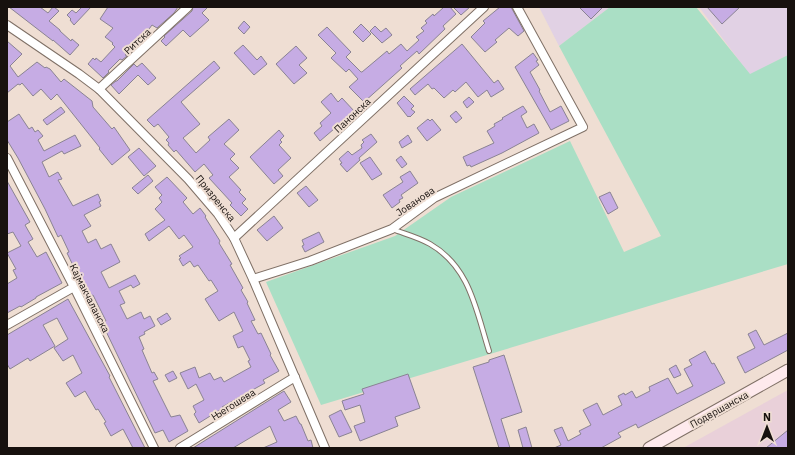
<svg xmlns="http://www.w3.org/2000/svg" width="795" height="455" viewBox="0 0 795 455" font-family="'IBM Plex Sans',sans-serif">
	<rect width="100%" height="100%" fill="#efded3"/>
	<g fill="#e1d1e4">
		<polygon points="539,7 610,7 559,46"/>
		<polygon points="699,7 788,7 788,55 750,75"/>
	</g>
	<polygon fill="#e9d0d9" points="788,390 788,448 683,448"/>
	<polygon fill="#aadfc5" points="610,7 696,7 750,74 788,55 788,264 321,405 266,282 395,236 451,197 570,141 624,252 661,236 559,46"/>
	<g fill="#c6ace4" stroke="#8a8393">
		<polygon points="9,7 40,7 48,13 53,7 54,7 59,11 49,21 60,30 60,31 71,41 72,39 79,45 70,55 53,40 53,41"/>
		<polygon points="82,7 91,7 74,25 70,20 71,19 67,15 72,10 76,13"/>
		<polygon points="108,7 178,7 174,13 157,28 152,25 141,40 140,39 125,55 127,56 122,60 120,59 108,71 109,72 103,78 88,64 93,58 95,60 96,58 101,62 115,47 112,44 113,43 105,37 113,28 100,19"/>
		<polygon points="193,7 208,7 202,13 209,20 190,37 183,30 166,46 161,41 165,37 164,36 192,11"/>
		<polygon points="444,7 450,7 456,14 443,26 445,29 419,54 417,51 400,66 402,68 364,102 349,87 358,79 349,69 346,72 331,58 336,53 318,35 327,27 351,52 346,57 361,72 362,72 387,51 389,54 401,44 407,51 419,40 416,37 424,31 421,28 427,23 425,21 433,14 434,16"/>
		<polygon points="453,7 470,7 461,15"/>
		<polygon points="500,7 511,7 524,31 518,36 509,28 495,40 497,42 485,52 471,37 485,23 483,21"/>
		<polygon points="579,7 603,7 591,19"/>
		<polygon points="707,7 740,7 722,24"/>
		<polygon points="244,21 250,27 244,34 238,28"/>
		<polygon points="361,24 371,34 363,42 353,32"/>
		<polygon points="375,26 381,32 386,28 392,35 382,43 370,31"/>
		<polygon points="7,41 22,54 10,66 18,77 37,62 45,68 46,67 50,69 61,82 64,79 92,101 93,107 112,129 114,127 130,150 112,165 99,149 100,148 57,94 51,100 41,89 33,96 22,83 20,85 18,84 7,93"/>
		<polygon points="462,44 494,83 498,80 504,89 491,97 487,90 478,97 466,82 455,92 453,90 444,98 434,88 432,89 428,84 415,95 410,89"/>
		<polygon points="243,45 257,60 261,56 267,64 254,75 234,53"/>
		<polygon points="296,46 307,58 299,65 307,73 294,84 276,64"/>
		<polygon points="533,53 538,60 536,61 539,65 530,72 540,90 539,91 550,112 561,106 569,121 551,130 515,67"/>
		<polygon points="214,61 220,68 181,102 200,124 183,138 196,153 210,140 208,137 229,119 239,130 224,144 235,154 230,159 239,168 229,177 241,190 239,192 246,199 242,203 248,209 241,216 230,205 232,203 209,178 213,175 204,164 195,172 176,150 174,152 168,145 169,143 166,140 169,137 158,124 154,127 147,120"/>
		<polygon points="142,63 156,78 148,85 138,75 119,94 111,85 116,81 117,81 134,64 137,67"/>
		<polygon points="331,93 338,102 342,98 355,112 342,124 341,123 320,141 314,133 322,126 320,123 331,113 321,102"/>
		<polygon points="404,96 414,106 411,109 415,112 410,117 409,116 408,117 397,103"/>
		<polygon points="469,97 474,102 467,108 463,102"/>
		<polygon points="523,106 527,112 521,116 527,128 534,124 539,133 502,153 471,167 470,165 467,166 463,157 494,143 487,131 495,126 494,124 503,119 502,118"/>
		<polygon points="61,107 65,112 47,125 43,120"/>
		<polygon points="456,111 462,118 456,123 450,116"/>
		<polygon points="19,114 29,129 32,127 35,132 38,130 43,136 38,140 44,151 75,135 81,146 64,154 62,151 42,162 49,177 58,172 62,179 58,180 73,206 98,194 101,201 99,202 101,206 84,215 91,226 82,231 88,243 96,239 101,249 111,244 120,262 101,272 109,288 135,275 140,284 133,288 131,285 119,291 125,303 120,305 127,319 141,312 144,319 150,316 155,326 144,332 145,334 139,337 144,349 142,350 152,373 154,372 158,379 153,381 171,417 180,415 188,431 169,442 163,430 155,433 102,323 106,321 93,295 88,297 84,288 67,253 69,252 61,235 58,237 45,209 18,158 7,140 7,122"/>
		<polygon points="428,119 430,121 432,119 441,130 427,141 417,128"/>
		<polygon points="279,130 284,136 280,140 282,142 279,145 291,158 278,170 283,176 274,184 250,157"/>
		<polygon points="371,134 377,142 359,158 360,160 347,172 340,164 342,163 339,159 348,151 352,155 362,148 361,145 364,142 362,140"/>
		<polygon points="408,135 412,142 402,148 399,142"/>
		<polygon points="139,148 156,166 144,176 128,157"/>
		<polygon points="401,156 407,164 402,168 396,160"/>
		<polygon points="370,157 382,174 372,180 360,163"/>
		<polygon points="410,171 418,183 401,195 403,198 399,200 400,202 392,208 383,195 403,182 400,177"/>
		<polygon points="148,175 153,181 138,194 132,188"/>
		<polygon points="167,177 187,198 183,202 193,214 200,208 206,216 205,217 220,241 219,243 232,264 230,265 243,288 241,290 248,302 247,303 255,320 251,321 258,334 261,333 271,354 270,355 279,371 263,380 265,383 222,407 223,408 199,423 194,414 196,412 193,406 204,400 196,384 188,389 180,373 195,367 199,378 210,373 214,380 221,377 224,382 251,367 248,361 250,360 243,346 238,348 233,336 243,331 234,312 219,321 205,299 218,291 211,280 209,281 198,265 194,267 190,261 183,266 179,259 181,258 179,256 193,247 184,235 179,239 169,226 149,241 145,234 165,220 155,209 162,202 159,198 162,195 155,187"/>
		<polygon points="7,181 30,222 25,225 33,239 28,242 37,257 46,252 62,283 36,297 36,298 21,307 20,306 7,313 7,284 17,278 13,270 16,269 7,253 21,246 13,232 7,234"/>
		<polygon points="306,186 318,200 309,207 297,193"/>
		<polygon points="610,192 618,208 608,214 599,197"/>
		<polygon points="274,216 283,228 267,241 257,230"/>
		<polygon points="319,232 324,242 305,252 302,246 304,245 302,240"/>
		<polygon points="68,299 110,376 109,377 145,448 133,448 123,429 111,436 104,423 106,422 98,409 96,410 85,391 75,397 66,383 82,373 73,355 63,361 54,348 68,339 57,318 43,325 55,346 30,361 28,358 10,369 7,364 7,335"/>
		<polygon points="167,313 171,319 161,325 157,319"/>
		<polygon points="756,330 764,345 788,333 788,350 745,373 737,357 755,348 748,334"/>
		<polygon points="705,351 712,364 714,363 725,383 638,428 636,424 618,433 621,437 601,448 554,448 561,445 554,430 562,427 568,441 581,434 579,431 591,425 583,410 597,403 603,415 622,405 618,396 624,393 625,395 632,391 636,398 650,391 649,387 668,378 677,394 693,386 684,369 692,365 689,360"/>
		<polygon points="504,355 522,412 501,419 510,448 499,448 473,367 489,362 489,360"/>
		<polygon points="676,365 681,375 674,378 669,369"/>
		<polygon points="173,371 177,378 169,382 165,375"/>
		<polygon points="408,374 420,408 395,417 398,426 360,441 354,426 365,422 360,405 345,410 342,401 364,394 362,389"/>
		<polygon points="284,391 291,402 278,410 284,421 296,416 300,424 301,424 308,441 311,440 313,448 263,448 277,442 270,426 233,448 193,448"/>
		<polygon points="341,410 352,432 339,437 329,416"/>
		<polygon points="526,427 532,448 523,448 518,430"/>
		<polygon points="788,430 788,448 766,448"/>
	</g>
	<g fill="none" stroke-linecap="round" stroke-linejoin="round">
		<defs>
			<path id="lane" d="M392 229C405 234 418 237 430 244 470 267 476 310 489 351"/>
			<g id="street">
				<polyline points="7,25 79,74 99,89 188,179 218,214 234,238 253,279 325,448"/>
				<polyline points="99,89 188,7"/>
				<polyline points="7,158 74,287 154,448"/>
				<polyline points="234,238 484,7"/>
				<polyline points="253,279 310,261 392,229 434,198 583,127 517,7"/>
				<polyline points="7,325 74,287"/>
				<polyline points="180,448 295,377"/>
			</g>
			<polyline id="secondary" points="649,448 788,370"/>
		</defs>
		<use href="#lane" stroke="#7f7066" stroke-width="6"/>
		<use href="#street" stroke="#7f7066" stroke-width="10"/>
		<use href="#secondary" stroke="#7f7066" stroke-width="13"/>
		<use href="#lane" stroke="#fff" stroke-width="4"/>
		<use href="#street" stroke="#fff" stroke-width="8"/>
		<use href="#secondary" stroke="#feeaed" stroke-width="11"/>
	</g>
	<g text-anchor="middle" stroke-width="4" stroke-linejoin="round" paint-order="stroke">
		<g font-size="10" fill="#17110e" stroke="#efded3">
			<text transform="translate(137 41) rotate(-43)" y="4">Ритска</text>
			<text transform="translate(352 115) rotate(-43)" y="4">Панонска</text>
			<text transform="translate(216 198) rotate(51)" y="4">Призренска</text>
			<text transform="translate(415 201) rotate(-34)" y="4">Јованова</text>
			<text transform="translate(90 298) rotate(63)" y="4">Кајмакчаланска</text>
			<text transform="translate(233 404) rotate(-32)" y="4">Његошева</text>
			<text transform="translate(719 409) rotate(-29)" y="4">Подвршанска</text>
		</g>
	</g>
	<rect width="795" height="455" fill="none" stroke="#17110e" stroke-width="16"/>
	<g transform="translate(767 427)" stroke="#efded3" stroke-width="3" paint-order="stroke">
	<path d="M0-3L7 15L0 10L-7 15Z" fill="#17110e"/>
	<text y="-6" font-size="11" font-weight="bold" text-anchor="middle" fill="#17110e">N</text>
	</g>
</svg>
